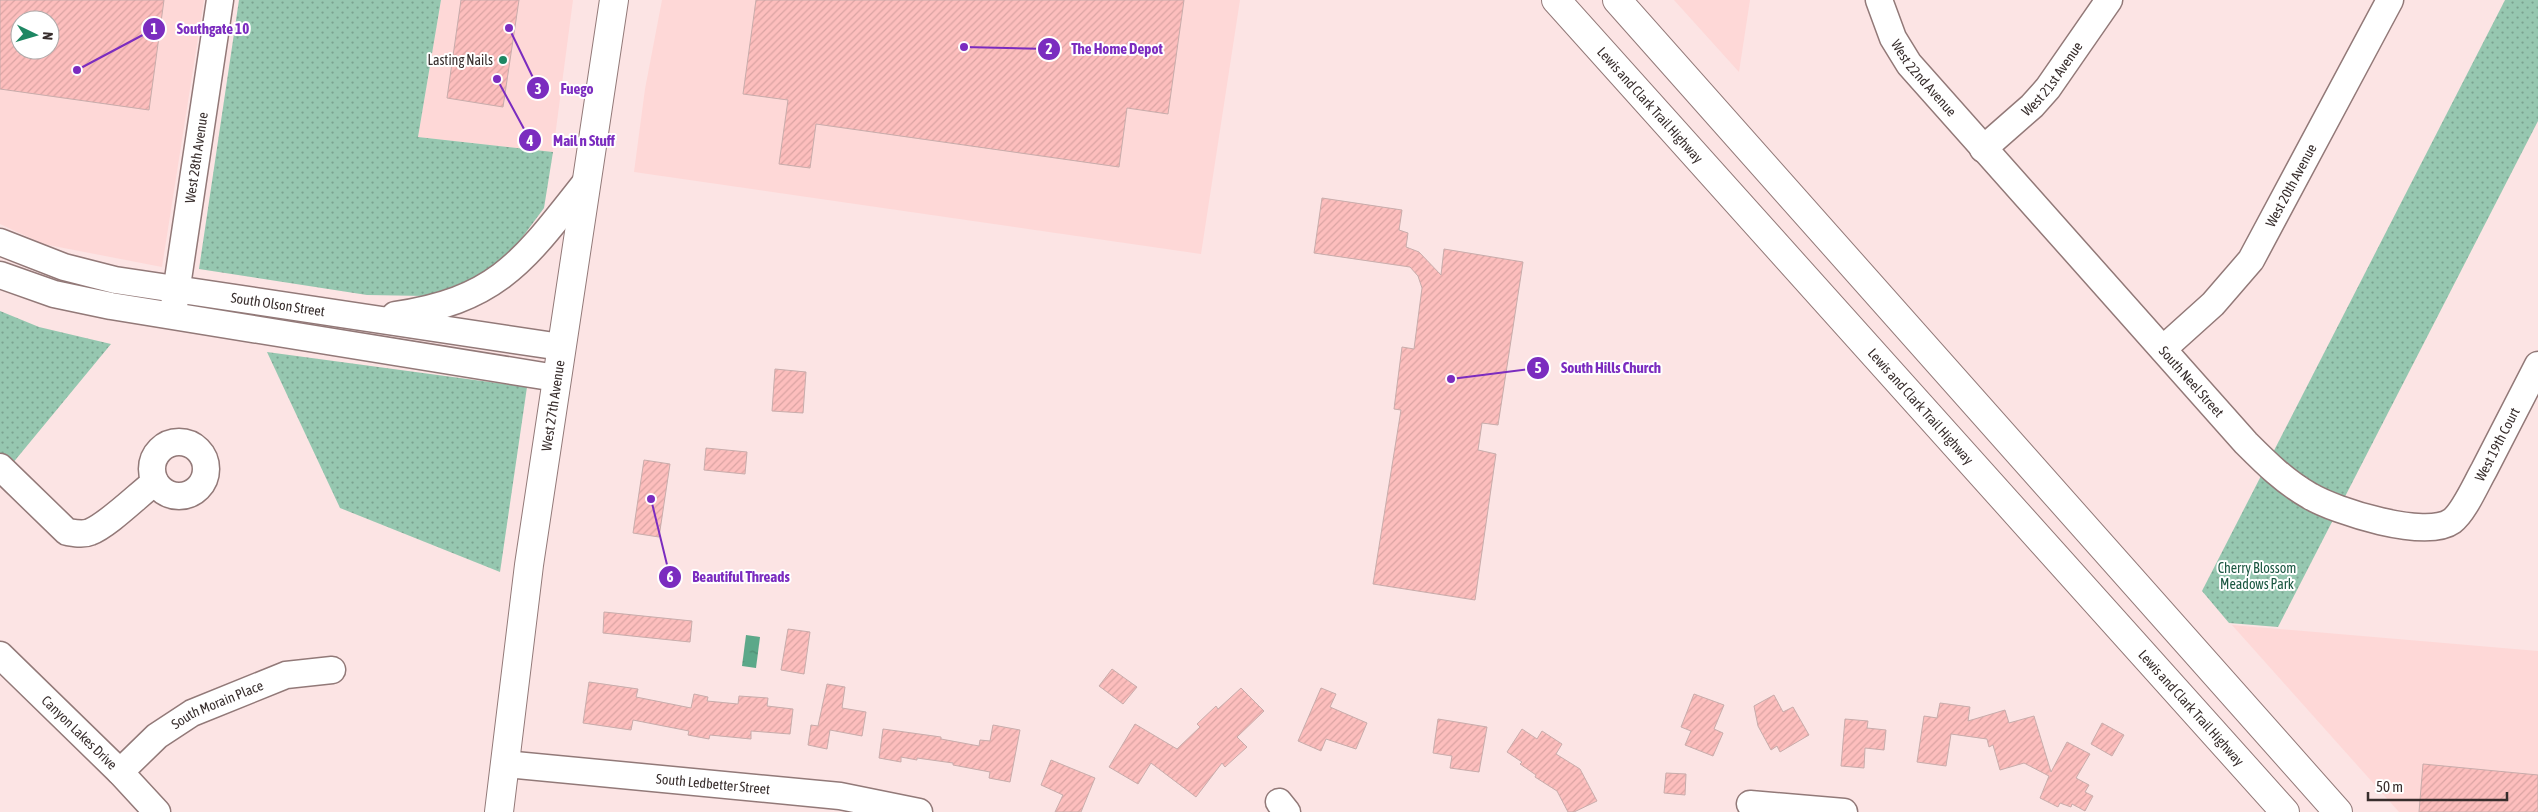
<svg xmlns="http://www.w3.org/2000/svg" width="2538" height="812" viewBox="0 0 2538 812" font-family="'Asap Condensed',sans-serif">
	<defs>
		<pattern id="grass-dots" width="8" height="8" patternUnits="userSpaceOnUse" patternTransform="scale(1.25)"><rect width="8" height="8" fill="#96c7b0"/><path d="M2 2h.1M6 6h.1" fill="none" stroke="#7ba290" stroke-width="1.8" stroke-linecap="round"/></pattern>
		<pattern id="water-ripples" width="26" height="14" patternUnits="userSpaceOnUse" patternTransform="scale(1.25)"><rect width="26" height="14" fill="#5ca889"/><path d="M2 4q2-2 4 0t4 0M15 11q2-2 4 0t4 0" fill="none" stroke="#4d8970"/></pattern>
		<pattern id="building-hatch" width="6" height="6" patternUnits="userSpaceOnUse" patternTransform="scale(1.25)"><rect width="6" height="6" fill="#fdbebd"/><path d="M-1 1l2-2M0 6l6-6M5 7l2-2" fill="none" stroke="#daa4a3"/></pattern>
	</defs>
	<rect width="100%" height="100%" fill="#fce4e4"/>
	<g fill="#fed8d7" fill-rule="evenodd">
		<path d="M0 0H204L162 267 43 244 0 224ZM20 20H50V50H20Z"/>
		<polygon points="441,0 573,0 553,152 418,137"/>
		<polygon points="662,0 1240,0 1201,254 634,172 645,89"/>
		<polygon points="1674,0 1750,0 1739,72"/>
		<polygon points="2232,625 2538,651 2538,812 2399,812"/>
	</g>
	<g fill="url(#grass-dots)">
		<polygon points="239,0 441,0 418,137 553,152 544,208 513,250 479,277 426,296 367,295 199,269"/>
		<polygon points="2505,0 2538,0 2538,121 2278,627 2229,623 2202,591"/>
		<polygon points="0,311 39,327 111,344 12,464 0,455"/>
		<polygon points="267,352 527,387 500,572 340,508"/>
	</g>
	<polygon fill="url(#water-ripples)" points="746,635 760,637 756,668 742,666"/>
	<g fill="url(#building-hatch)" stroke="#c8acab" fill-rule="evenodd">
		<path d="M0 0H164L149 110 0 89ZM20 20H50V50H20Z"/>
		<polygon points="461,0 519,0 503,107 447,98"/>
		<polygon points="756,0 1184,0 1168,114 1127,108 1119,167 816,124 810,168 779,164 788,100 743,94"/>
		<polygon points="1322,198 1402,210 1399,230 1408,233 1406,247 1419,252 1441,275 1444,249 1523,262 1498,425 1482,423 1478,450 1496,454 1475,600 1373,584 1401,410 1394,409 1402,347 1414,349 1422,288 1418,276 1410,267 1314,253"/>
		<polygon points="775,369 806,372 803,413 772,411"/>
		<polygon points="706,448 747,452 745,474 704,470"/>
		<polygon points="644,460 670,464 659,537 633,533"/>
		<polygon points="604,612 692,621 690,642 603,633"/>
		<polygon points="788,629 810,632 804,674 781,670"/>
		<polygon points="1112,669 1137,687 1123,704 1099,686"/>
		<polygon points="589,682 638,689 636,697 691,708 694,694 708,697 707,701 738,704 739,696 768,698 767,706 793,709 790,734 751,731 751,739 710,735 709,739 688,735 689,731 633,720 631,730 583,723"/>
		<polygon points="827,684 845,687 842,708 866,712 862,736 830,730 827,749 808,745 811,725 818,726"/>
		<polygon points="1241,688 1264,711 1237,737 1247,747 1225,767 1222,763 1196,797 1151,763 1138,784 1109,767 1135,724 1177,749 1200,727 1197,724 1216,706 1218,709"/>
		<polygon points="1321,688 1336,694 1330,707 1367,723 1356,749 1326,739 1321,751 1298,741"/>
		<polygon points="1694,694 1724,705 1714,729 1723,733 1713,756 1685,745 1691,731 1681,727"/>
		<polygon points="1774,695 1783,712 1793,707 1809,735 1780,752 1777,746 1771,750 1758,726 1754,706"/>
		<polygon points="1940,703 1970,707 1968,721 2005,710 2009,723 2034,716 2051,772 2067,742 2090,754 2076,778 2089,785 2085,792 2093,796 2085,811 2072,804 2071,807 2060,803 2058,807 2040,798 2049,776 2024,763 2000,770 1993,745 1989,747 1987,739 1951,734 1946,766 1917,762 1924,716 1937,718"/>
		<polygon points="1438,719 1487,727 1479,772 1450,768 1452,756 1433,753"/>
		<polygon points="1845,719 1868,721 1867,728 1886,730 1884,750 1865,748 1864,768 1841,766"/>
		<polygon points="2102,723 2124,735 2112,756 2091,744"/>
		<polygon points="993,725 1020,730 1010,782 989,778 990,772 953,765 953,763 917,758 917,760 901,757 901,762 879,758 883,729 941,737 941,739 979,746 980,740 990,741"/>
		<polygon points="1522,729 1537,739 1542,731 1562,744 1556,754 1580,769 1597,801 1574,812 1568,812 1557,791 1535,777 1536,775 1520,764 1522,762 1507,752"/>
		<polygon points="1051,760 1095,778 1081,812 1055,812 1063,795 1041,785"/>
		<polygon points="2423,764 2538,775 2538,812 2419,812"/>
		<polygon points="1666,773 1686,774 1685,795 1664,793"/>
	</g>
	<g fill="none" stroke-linecap="round" stroke-linejoin="round">
		<defs>
			<g id="minor">
				<path id="s1" d="M1879 0 1893 38 1909 64 2246 443C2266 463 2285 482 2310 496 2335 511 2426 540 2452 521 2464 512 2476 484 2484 470 2502 435 2520 400 2538 365"/>
				<path id="s2" d="M1983 149 2032 106 2048 88 2109 0"/>
				<path id="s3" d="M0 242 64 267 115 280 561 347"/>
				<polyline points="0,275 54,294 111,306 556,378"/>
				<path id="s4" d="M174 306 220 0"/>
				<path d="M395 315C499 300 525 259 586 182"/>
				<path id="s5" d="M2163 349 2213 304 2251 260 2390 0"/>
				<circle cx="179" cy="469" r="27"/>
				<path d="M0 467 67 532C74 533 83 535 90 532 108 525 138 495 155 482"/>
				<path id="s6" d="M0 655 120 772 157 812"/>
				<path id="s7" d="M505 764 840 796 919 812"/>
				<path id="s8" d="M120 772 157 736 192 713 286 675 332 670"/>
				<polyline points="1279,802 1287,812"/>
				<polyline points="1750,804 1844,812"/>
			</g>
			<g id="major">
				<path id="s9" d="M499 812 529 565 614 0"/>
			</g>
			<g id="highway">
				<path id="s10" d="M1556 0 2285 812"/>
				<polyline points="1617,0 2338,812"/>
			</g>
		</defs>
		<use href="#minor" stroke="#927978" stroke-width="29"/>
		<use href="#major" stroke="#927978" stroke-width="30"/>
		<use href="#highway" stroke="#927978" stroke-width="30"/>
		<use href="#minor" stroke="#fff" stroke-width="26"/>
		<use href="#major" stroke="#fff" stroke-width="28"/>
		<use href="#highway" stroke="#fff" stroke-width="28"/>
	</g>
	<circle fill="#1e8763" stroke="#fff" stroke-width="2" cx="503" cy="60" r="5"/>
	<g text-anchor="middle" stroke-width="4" stroke-linejoin="round" paint-order="stroke">
		<g font-size="14" fill="#382e2d" stroke="#fff" text-anchor="end">
			<text x="493" y="65">Lasting Nails</text>
		</g>
		<g font-size="14" fill="#382e2d" stroke="#fff">
			<text dy="5" stroke="none"><textPath href="#s1" startOffset="91">West 22nd Avenue</textPath></text>
			<text dy="5" stroke="none"><textPath href="#s2" startOffset="99">West 21st Avenue</textPath></text>
			<text dy="5" stroke="none"><textPath href="#s10" startOffset="141">Lewis and Clark Trail Highway</textPath></text>
			<text dy="5" stroke="none"><textPath href="#s4" startOffset="150">West 28th Avenue</textPath></text>
			<text dy="5" stroke="none"><textPath href="#s5" startOffset="210">West 20th Avenue</textPath></text>
			<text dy="5" stroke="none"><textPath href="#s3" startOffset="286">South Olson Street</textPath></text>
			<text dy="5" stroke="none"><textPath href="#s1" startOffset="496">South Neel Street</textPath></text>
			<text dy="5" stroke="none"><textPath href="#s9" startOffset="410">West 27th Avenue</textPath></text>
			<text dy="5" stroke="none"><textPath href="#s10" startOffset="546">Lewis and Clark Trail Highway</textPath></text>
			<text dy="5" stroke="none"><textPath href="#s1" startOffset="899">West 19th Court</textPath></text>
			<text dy="5" stroke="none"><textPath href="#s8" startOffset="120">South Morain Place</textPath></text>
			<text dy="5" stroke="none"><textPath href="#s10" startOffset="951">Lewis and Clark Trail Highway</textPath></text>
			<text dy="5" stroke="none"><textPath href="#s6" startOffset="111">Canyon Lakes Drive</textPath></text>
			<text dy="5" stroke="none"><textPath href="#s7" startOffset="209">South Ledbetter Street</textPath></text>
		</g>
		<g font-size="14" fill="#1b5741" stroke="#fff">
			<text x="2257" y="573">Cherry Blossom<tspan x="2257" dy="16">Meadows Park</tspan></text>
		</g>
	</g>
	<path fill="none" stroke="#7b2cbf" stroke-width="2" d="M77 70L154 29M964 47L1049 49M509 28L538 88M497 79L530 140M1451 379L1538 368M651 499L670 577"/>
	<g fill="#7b2cbf" stroke="#fff" stroke-width="2">
		<circle cx="77" cy="70" r="5"/>
		<circle cx="964" cy="47" r="5"/>
		<circle cx="509" cy="28" r="5"/>
		<circle cx="497" cy="79" r="5"/>
		<circle cx="1451" cy="379" r="5"/>
		<circle cx="651" cy="499" r="5"/>
		<circle cx="154" cy="29" r="12"/>
		<circle cx="1049" cy="49" r="12"/>
		<circle cx="538" cy="88" r="12"/>
		<circle cx="530" cy="140" r="12"/>
		<circle cx="1538" cy="368" r="12"/>
		<circle cx="670" cy="577" r="12"/>
	</g>
	<g font-size="15" text-anchor="middle" font-weight="bold" fill="#fff">
		<text x="154" y="34">1</text>
		<text x="1049" y="54">2</text>
		<text x="538" y="94">3</text>
		<text x="530" y="146">4</text>
		<text x="1538" y="373">5</text>
		<text x="670" y="582">6</text>
	</g>
	<g font-size="15" text-anchor="middle" font-weight="bold" fill="#7b2cbf" stroke="#fff" stroke-width="4" stroke-linejoin="round" paint-order="stroke">
		<text x="213" y="34">Southgate 10</text>
		<text x="1117" y="54">The Home Depot</text>
		<text x="577" y="94">Fuego</text>
		<text x="584" y="146">Mail n Stuff</text>
		<text x="1611" y="373">South Hills Church</text>
		<text x="741" y="582">Beautiful Threads</text>
	</g>
	<g transform="translate(35 35) rotate(95)"><circle r="24" fill="#ffffff" stroke="#afabab"/>
	<path d="M0-4L9 19L0 12L-9 19Z" fill="#1e8763"/>
	<text y="-8" font-size="14" font-weight="bold" text-anchor="middle" fill="#382e2d">N</text>
	</g>
	<path d="M2368 792v8h139v-8" fill="none" stroke="#382e2d" stroke-width="2.5"/>
	<text x="2376" y="792" font-size="15" fill="#382e2d" stroke="#ffffff" stroke-width="4" paint-order="stroke">50 m</text>
</svg>
